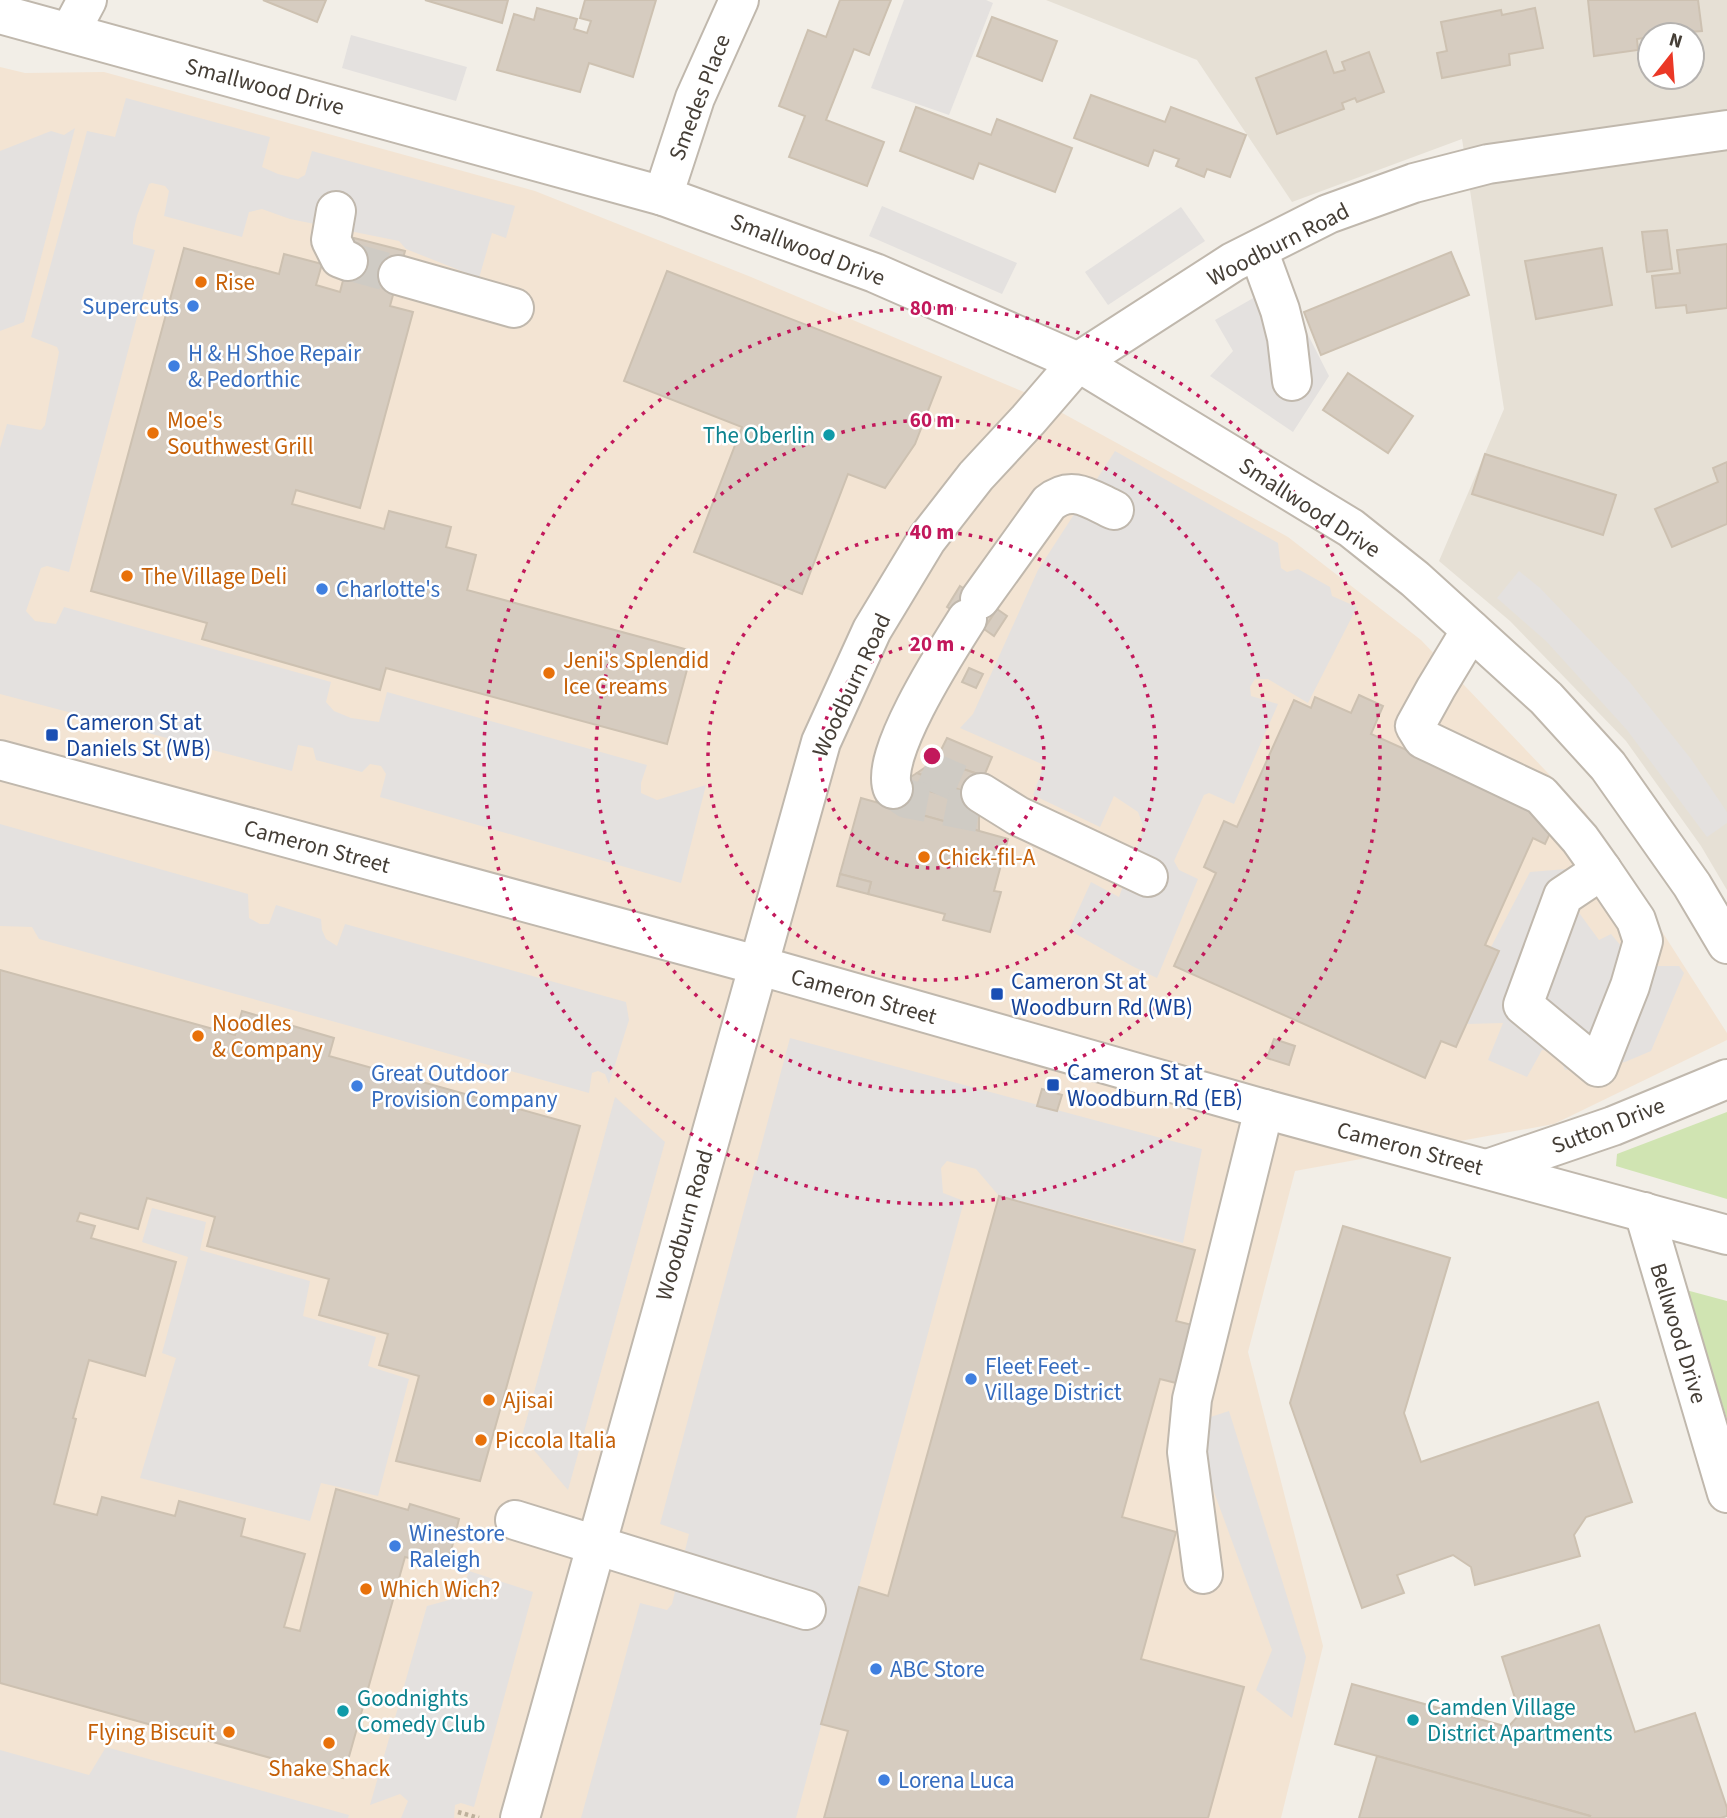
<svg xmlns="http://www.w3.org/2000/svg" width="1727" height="1818" viewBox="0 0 1727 1818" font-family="'Source Sans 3',sans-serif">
	<rect width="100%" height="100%" fill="#f2eee7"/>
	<path fill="#e6e0d5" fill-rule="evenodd" d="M1046 0H1727V890L1701 846 1626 741 1510 621 1439 561 1504 409 1462 139 1292 202 1197 60ZM1650 35H1692V77H1650Z"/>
	<polygon fill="#f3e4d3" points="0,67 25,73 104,72 535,191 751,277 1024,392 1288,537 1421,640 1586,813 1727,1033 1727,1040 1554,1124 1295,1171 1248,1352 1323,1646 1281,1818 0,1818"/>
	<g fill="#d0e4b2">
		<polygon points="1727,1112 1727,1199 1616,1166 1617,1154"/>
		<polygon points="1686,1290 1727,1301 1727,1419"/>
	</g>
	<g fill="#e4e1df">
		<polygon points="904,0 986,0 993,3 949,115 871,88"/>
		<polygon points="351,35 467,67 456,101 342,68"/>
		<polygon points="126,98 270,137 262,167 278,174 298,179 305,175 312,151 515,206 506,238 492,233 479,278 406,249 399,241 290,219 262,209 249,212 242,237 164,216 169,191 165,186 152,183 149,184 137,216 133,233 133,244 155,250 69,572 47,566 41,568 26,611 35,621 56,624 64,607 331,682 326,702 334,711 351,718 379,722 387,692 647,765 641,783 641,793 657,800 706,785 681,883 380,797 386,774 381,766 370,764 362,772 316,760 313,748 298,745 292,771 0,694 0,448 7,424 41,430 45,425 59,352 57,347 31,337 87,131 115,137"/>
		<polygon points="75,128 24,322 0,331 0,151 51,131 64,135"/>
		<polygon points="882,206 1017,263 1002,294 869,236"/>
		<polygon points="1181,207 1205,241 1108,305 1085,272"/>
		<polygon points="1281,282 1329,376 1293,432 1210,376 1233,351 1215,320"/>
		<polygon points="1115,451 1278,543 1281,568 1287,572 1298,569 1330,587 1332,596 1357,607 1308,703 1268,679 1255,679 1250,687 1251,696 1278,704 1234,804 1209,793 1204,795 1174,861 1179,870 1198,879 1157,978 1132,966 1069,930 1091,882 1119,897 1144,828 1138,812 1114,796 1100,827 1033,795 1044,765 960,728 973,714 1038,570"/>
		<polygon points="1519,571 1540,588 1628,680 1691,759 1727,812 1727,823 1707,837 1627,730 1546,641 1497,598"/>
		<polygon points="0,824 248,894 249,918 260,924 269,924 276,905 321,919 322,930 326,939 337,946 345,924 626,1002 629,1020 609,1084 605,1074 598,1071 592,1073 589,1093 39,939 32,927 0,926"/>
		<polygon points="1566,869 1577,910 1599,940 1611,934 1627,953 1655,966 1679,966 1684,973 1651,1051 1625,1062 1565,1070 1557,1052 1542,1050 1527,1077 1488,1060 1503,1023 1467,1024 1499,952 1491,947 1530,872"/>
		<polygon points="790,1038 1202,1149 1183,1243 999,1196 976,1169 947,1161 941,1168 943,1193 964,1201 796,1818 581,1818 640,1603 667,1610 672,1604 689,1534 660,1524"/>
		<polygon points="615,1097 665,1142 568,1490 522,1436"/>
		<polygon points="152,1208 206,1222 200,1250 310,1281 303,1316 376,1337 368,1366 409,1379 378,1496 321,1483 310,1521 140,1478 176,1358 162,1353 188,1257 142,1242"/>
		<polygon points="1229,1411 1306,1657 1292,1718 1256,1690 1272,1650 1189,1424"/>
		<polygon points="469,1571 533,1592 474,1807 461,1803 455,1805 454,1818 401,1818 408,1801 400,1794 370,1805 427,1606 460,1597"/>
		<polygon points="106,1747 349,1815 348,1818 0,1818 0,1750 89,1775"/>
	</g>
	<g fill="#d6ccc0" stroke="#cdc1b1" stroke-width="2">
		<polygon points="263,0 326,0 317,22"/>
		<polygon points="425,0 508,0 502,23"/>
		<polygon points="585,0 656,0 633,77 589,63 580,92 497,70 514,14 534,20 537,8 577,19 574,29 587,33 591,21 580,18"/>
		<polygon points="840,0 891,0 869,55 854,49 826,120 884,142 867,186 789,157 805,116 779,106 808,30 826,37"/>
		<polygon points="1588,0 1698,0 1702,31 1650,35 1650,37 1637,39 1638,50 1594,56"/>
		<polygon points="1535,8 1543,48 1509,54 1510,65 1442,78 1437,53 1447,51 1441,22 1501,10 1502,15"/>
		<polygon points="992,17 1057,41 1042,81 977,56"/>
		<polygon points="1326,51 1334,73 1345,70 1342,62 1369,52 1384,92 1357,102 1355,98 1342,103 1344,109 1277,134 1256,78"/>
		<polygon points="1091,95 1165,122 1171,107 1246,135 1230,177 1207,169 1204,177 1176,166 1179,159 1154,150 1148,166 1074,138"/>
		<polygon points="916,107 991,135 997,119 1072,148 1055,192 979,163 973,179 900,151"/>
		<polygon points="1667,230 1672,269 1647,272 1642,232"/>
		<polygon points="354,238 405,251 390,306 413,312 360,508 296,490 292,504 384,529 389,511 451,527 446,547 476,555 467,590 692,651 667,744 386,668 380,690 202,639 207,623 91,591 184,248 279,274 284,254 322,264 316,285 340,292"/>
		<polygon points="1727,244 1727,308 1687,313 1686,305 1656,308 1652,276 1680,273 1677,250"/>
		<polygon points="1602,248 1612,305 1536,319 1525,261"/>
		<polygon points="1451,252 1469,295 1321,355 1304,312"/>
		<polygon points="667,271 941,377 915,444 885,488 848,474 802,594 694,552 742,427 624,381"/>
		<polygon points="1348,373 1413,416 1388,453 1323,410"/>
		<polygon points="1485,454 1616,495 1603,535 1472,494"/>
		<polygon points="1727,462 1727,524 1672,547 1655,509 1718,482 1713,468"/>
		<polygon points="960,586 997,609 984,629 947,607"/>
		<polygon points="997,609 1007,616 994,636 984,629"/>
		<polygon points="969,668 983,674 976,688 962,682"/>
		<polygon points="1359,695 1383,706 1371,734 1557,818 1545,844 1533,838 1485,945 1499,951 1456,1047 1441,1041 1425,1078 1174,966 1216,873 1204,867 1224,821 1237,827 1294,700 1311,708 1315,697 1351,713"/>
		<polygon points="947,738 992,757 984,776 936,760"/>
		<polygon points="936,760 984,776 980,798 917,773"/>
		<polygon points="917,773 980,798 979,805 901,783"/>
		<polygon points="901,783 979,805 979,831 875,802"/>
		<polygon points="861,798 1008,839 994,891 1001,892 990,932 943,920 945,914 868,894 871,882 840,874"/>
		<polygon points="840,874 871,882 868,894 837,886"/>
		<polygon points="0,970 235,1035 242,1011 334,1038 329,1056 580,1126 480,1481 396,1461 419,1376 379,1365 388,1334 319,1315 329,1279 207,1246 215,1217 147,1198 138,1229 80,1213 77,1221 95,1226 91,1238 176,1262 145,1376 89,1360 73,1418 76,1419 54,1504 97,1515 102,1497 175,1516 179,1501 245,1519 241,1536 305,1554 284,1627 300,1631 336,1489 408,1510 410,1504 459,1519 447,1567 405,1557 343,1778 0,1683"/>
		<polygon points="1274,1039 1295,1046 1289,1065 1267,1058"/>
		<polygon points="1042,1089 1062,1095 1057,1111 1037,1106"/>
		<polygon points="999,1196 1195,1250 1176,1321 1196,1326 1180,1384 1160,1379 1122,1517 1176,1532 1141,1659 1244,1687 1208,1818 824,1818 848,1731 821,1724 859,1587 888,1596"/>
		<polygon points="1343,1226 1450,1258 1404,1413 1421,1462 1598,1402 1632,1502 1586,1517 1574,1535 1580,1556 1475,1585 1471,1567 1453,1555 1397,1575 1404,1593 1362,1608 1290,1403"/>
		<polygon points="1599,1625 1635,1732 1695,1713 1727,1808 1727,1816 1721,1818 1589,1818 1590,1816 1335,1744 1352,1684 1508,1727 1520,1714 1502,1657"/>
		<polygon points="1377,1756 1590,1816 1589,1818 1359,1818"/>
	</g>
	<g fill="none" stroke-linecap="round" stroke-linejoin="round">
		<g stroke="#cfcbc4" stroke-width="38" stroke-dasharray="38 19" stroke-linecap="butt">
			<polyline points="348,261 398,275"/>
			<polyline points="924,768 981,793"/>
			<polyline points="893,789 907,799 979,813"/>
		</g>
		<defs>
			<g id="minor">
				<polyline points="0,14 663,196 875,273 1078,362 1351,528 1415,579 1546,698 1608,766 1692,885 1727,944"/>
				<polyline points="70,32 87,0"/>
				<polyline points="663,196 695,98 739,0"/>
				<polyline points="336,211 331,240 340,258 348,261"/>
				<polyline points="1258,250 1280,310 1287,338 1292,381"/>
				<polyline points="398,275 514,308"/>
				<path d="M980 599 1049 503C1072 484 1090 499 1114 510"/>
				<polyline points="1471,630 1436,688 1415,726 1423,739 1541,795 1580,839 1602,870"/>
				<polyline points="0,760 757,965 1264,1109 1727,1235"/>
				<path d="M893 789C878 757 948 649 967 619"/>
				<polyline points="981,793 1018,816 1148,877"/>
				<polygon points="1602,870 1636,920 1643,941 1630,986 1598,1067 1523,1005 1563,896"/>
				<polyline points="1487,1169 1613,1126 1727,1079"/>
				<polyline points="1644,1212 1727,1493"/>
				<polyline points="515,1520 806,1610"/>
				<polyline points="1203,1574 1187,1452 1192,1399 1264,1109"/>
				<polyline points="520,1818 821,742 872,630 927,539 976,476 1028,420 1078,362 1233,262 1328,214 1414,183 1488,164 1727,130"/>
			</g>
		</defs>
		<use href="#minor" stroke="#c0b8ad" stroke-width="42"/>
		<polyline stroke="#beb09c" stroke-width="4.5" stroke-dasharray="3.5 3.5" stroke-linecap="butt" points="458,1812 479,1818"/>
		<use href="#minor" stroke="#fff" stroke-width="38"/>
	</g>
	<g fill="none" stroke="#c2185b" stroke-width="3.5" stroke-dasharray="3.5 7">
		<circle cx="932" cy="756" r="112"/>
		<circle cx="932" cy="756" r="224"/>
		<circle cx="932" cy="756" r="336"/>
		<circle cx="932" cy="756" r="448"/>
	</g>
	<g fill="#e8710a" stroke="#fff" stroke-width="2.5">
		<circle cx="201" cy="282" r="7"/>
		<circle cx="153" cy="433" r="7"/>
		<circle cx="127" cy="576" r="7"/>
		<circle cx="549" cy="673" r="7"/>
		<circle cx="924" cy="857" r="7"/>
		<circle cx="198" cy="1036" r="7"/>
		<circle cx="489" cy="1400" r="7"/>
		<circle cx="481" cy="1440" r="7"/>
		<circle cx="366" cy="1589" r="7"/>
		<circle cx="229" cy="1732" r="7"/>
		<circle cx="329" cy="1743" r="7"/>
	</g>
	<g fill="#3f7fe0" stroke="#fff" stroke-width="2.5">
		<circle cx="193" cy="306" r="7"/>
		<circle cx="174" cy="366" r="7"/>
		<circle cx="322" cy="589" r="7"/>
		<circle cx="357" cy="1086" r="7"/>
		<circle cx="971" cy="1379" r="7"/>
		<circle cx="395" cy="1546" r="7"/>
		<circle cx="876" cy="1669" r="7"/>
		<circle cx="884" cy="1780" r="7"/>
	</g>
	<g fill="#0f9aa8" stroke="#fff" stroke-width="2.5">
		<circle cx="829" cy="435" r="7"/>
		<circle cx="343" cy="1711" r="7"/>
		<circle cx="1413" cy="1720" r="7"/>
	</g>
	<g fill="#1a4fb4" stroke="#fff" stroke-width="2.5">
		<rect x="45" y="728" width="14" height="14" rx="3.5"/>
		<rect x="990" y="987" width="14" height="14" rx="3.5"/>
		<rect x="1046" y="1078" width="14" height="14" rx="3.5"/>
	</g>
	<g text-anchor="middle" stroke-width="5" stroke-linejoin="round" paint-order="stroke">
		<g font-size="23" fill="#453e36" stroke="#fff">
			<text transform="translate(265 86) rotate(15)" y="8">Smallwood Drive</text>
			<text transform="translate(699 97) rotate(-69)" y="8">Smedes Place</text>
			<text transform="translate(1278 244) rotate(-27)" y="8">Woodburn Road</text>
			<text transform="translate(808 249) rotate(21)" y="8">Smallwood Drive</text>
			<text transform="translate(1310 507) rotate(33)" y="8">Smallwood Drive</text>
			<text transform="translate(851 685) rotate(-65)" y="8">Woodburn Road</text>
			<text transform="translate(317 846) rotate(15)" y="8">Cameron Street</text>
			<text transform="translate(864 996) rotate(16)" y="8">Cameron Street</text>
			<text transform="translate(1608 1125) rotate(-21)" y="8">Sutton Drive</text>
			<text transform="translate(1410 1148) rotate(15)" y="8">Cameron Street</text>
			<text transform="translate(684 1225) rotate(-74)" y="8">Woodburn Road</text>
			<text transform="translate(1679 1333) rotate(73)" y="8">Bellwood Drive</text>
		</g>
		<g font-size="23" fill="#c56008" stroke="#fff" text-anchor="start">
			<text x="215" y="290">Rise</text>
			<text x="167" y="428">Moe's<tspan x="167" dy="26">Southwest Grill</tspan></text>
			<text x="141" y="584">The Village Deli</text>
			<text x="563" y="668">Jeni's Splendid<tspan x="563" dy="26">Ice Creams</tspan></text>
			<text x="938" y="865">Chick-fil-A</text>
			<text x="212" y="1031">Noodles<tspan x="212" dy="26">&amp; Company</tspan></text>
			<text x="503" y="1408">Ajisai</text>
			<text x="495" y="1448">Piccola Italia</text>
			<text x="380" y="1597">Which Wich?</text>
			<text x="215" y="1740" text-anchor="end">Flying Biscuit</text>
			<text x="329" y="1776" text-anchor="middle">Shake Shack</text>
		</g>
		<g font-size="23" fill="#366cbe" stroke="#fff" text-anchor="start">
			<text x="179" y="314" text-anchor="end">Supercuts</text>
			<text x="188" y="361">H &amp; H Shoe Repair<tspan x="188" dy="26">&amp; Pedorthic</tspan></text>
			<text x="336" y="597">Charlotte's</text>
			<text x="371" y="1081">Great Outdoor<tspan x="371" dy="26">Provision Company</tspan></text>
			<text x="985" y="1374">Fleet Feet -<tspan x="985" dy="26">Village District</tspan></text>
			<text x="409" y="1541">Winestore<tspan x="409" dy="26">Raleigh</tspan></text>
			<text x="890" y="1677">ABC Store</text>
			<text x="898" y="1788">Lorena Luca</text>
		</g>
		<g font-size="23" fill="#0d838f" stroke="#fff" text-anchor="start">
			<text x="815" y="443" text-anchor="end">The Oberlin</text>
			<text x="357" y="1706">Goodnights<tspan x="357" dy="26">Comedy Club</tspan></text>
			<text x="1427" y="1715">Camden Village<tspan x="1427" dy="26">District Apartments</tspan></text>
		</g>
		<g font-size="23" fill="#164399" stroke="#fff" text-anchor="start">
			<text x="66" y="730">Cameron St at<tspan x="66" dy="26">Daniels St (WB)</tspan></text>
			<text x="1011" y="989">Cameron St at<tspan x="1011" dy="26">Woodburn Rd (WB)</tspan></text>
			<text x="1067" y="1080">Cameron St at<tspan x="1067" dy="26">Woodburn Rd (EB)</tspan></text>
		</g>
	</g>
	<circle cx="932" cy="756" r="10" fill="#c2185b" stroke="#fff" stroke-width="3.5"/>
	<g font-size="21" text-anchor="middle" font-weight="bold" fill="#c2185b" stroke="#fff" stroke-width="5" stroke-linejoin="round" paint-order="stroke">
		<text x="932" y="315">80 m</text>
		<text x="932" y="427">60 m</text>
		<text x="932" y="539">40 m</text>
		<text x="932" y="651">20 m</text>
	</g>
	<g transform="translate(1671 56) rotate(17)"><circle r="33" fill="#ffffff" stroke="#b5b2af" stroke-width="2"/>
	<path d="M0-5L12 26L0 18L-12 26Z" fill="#eb3826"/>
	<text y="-10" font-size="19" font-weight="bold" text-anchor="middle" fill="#453e36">N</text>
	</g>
</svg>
